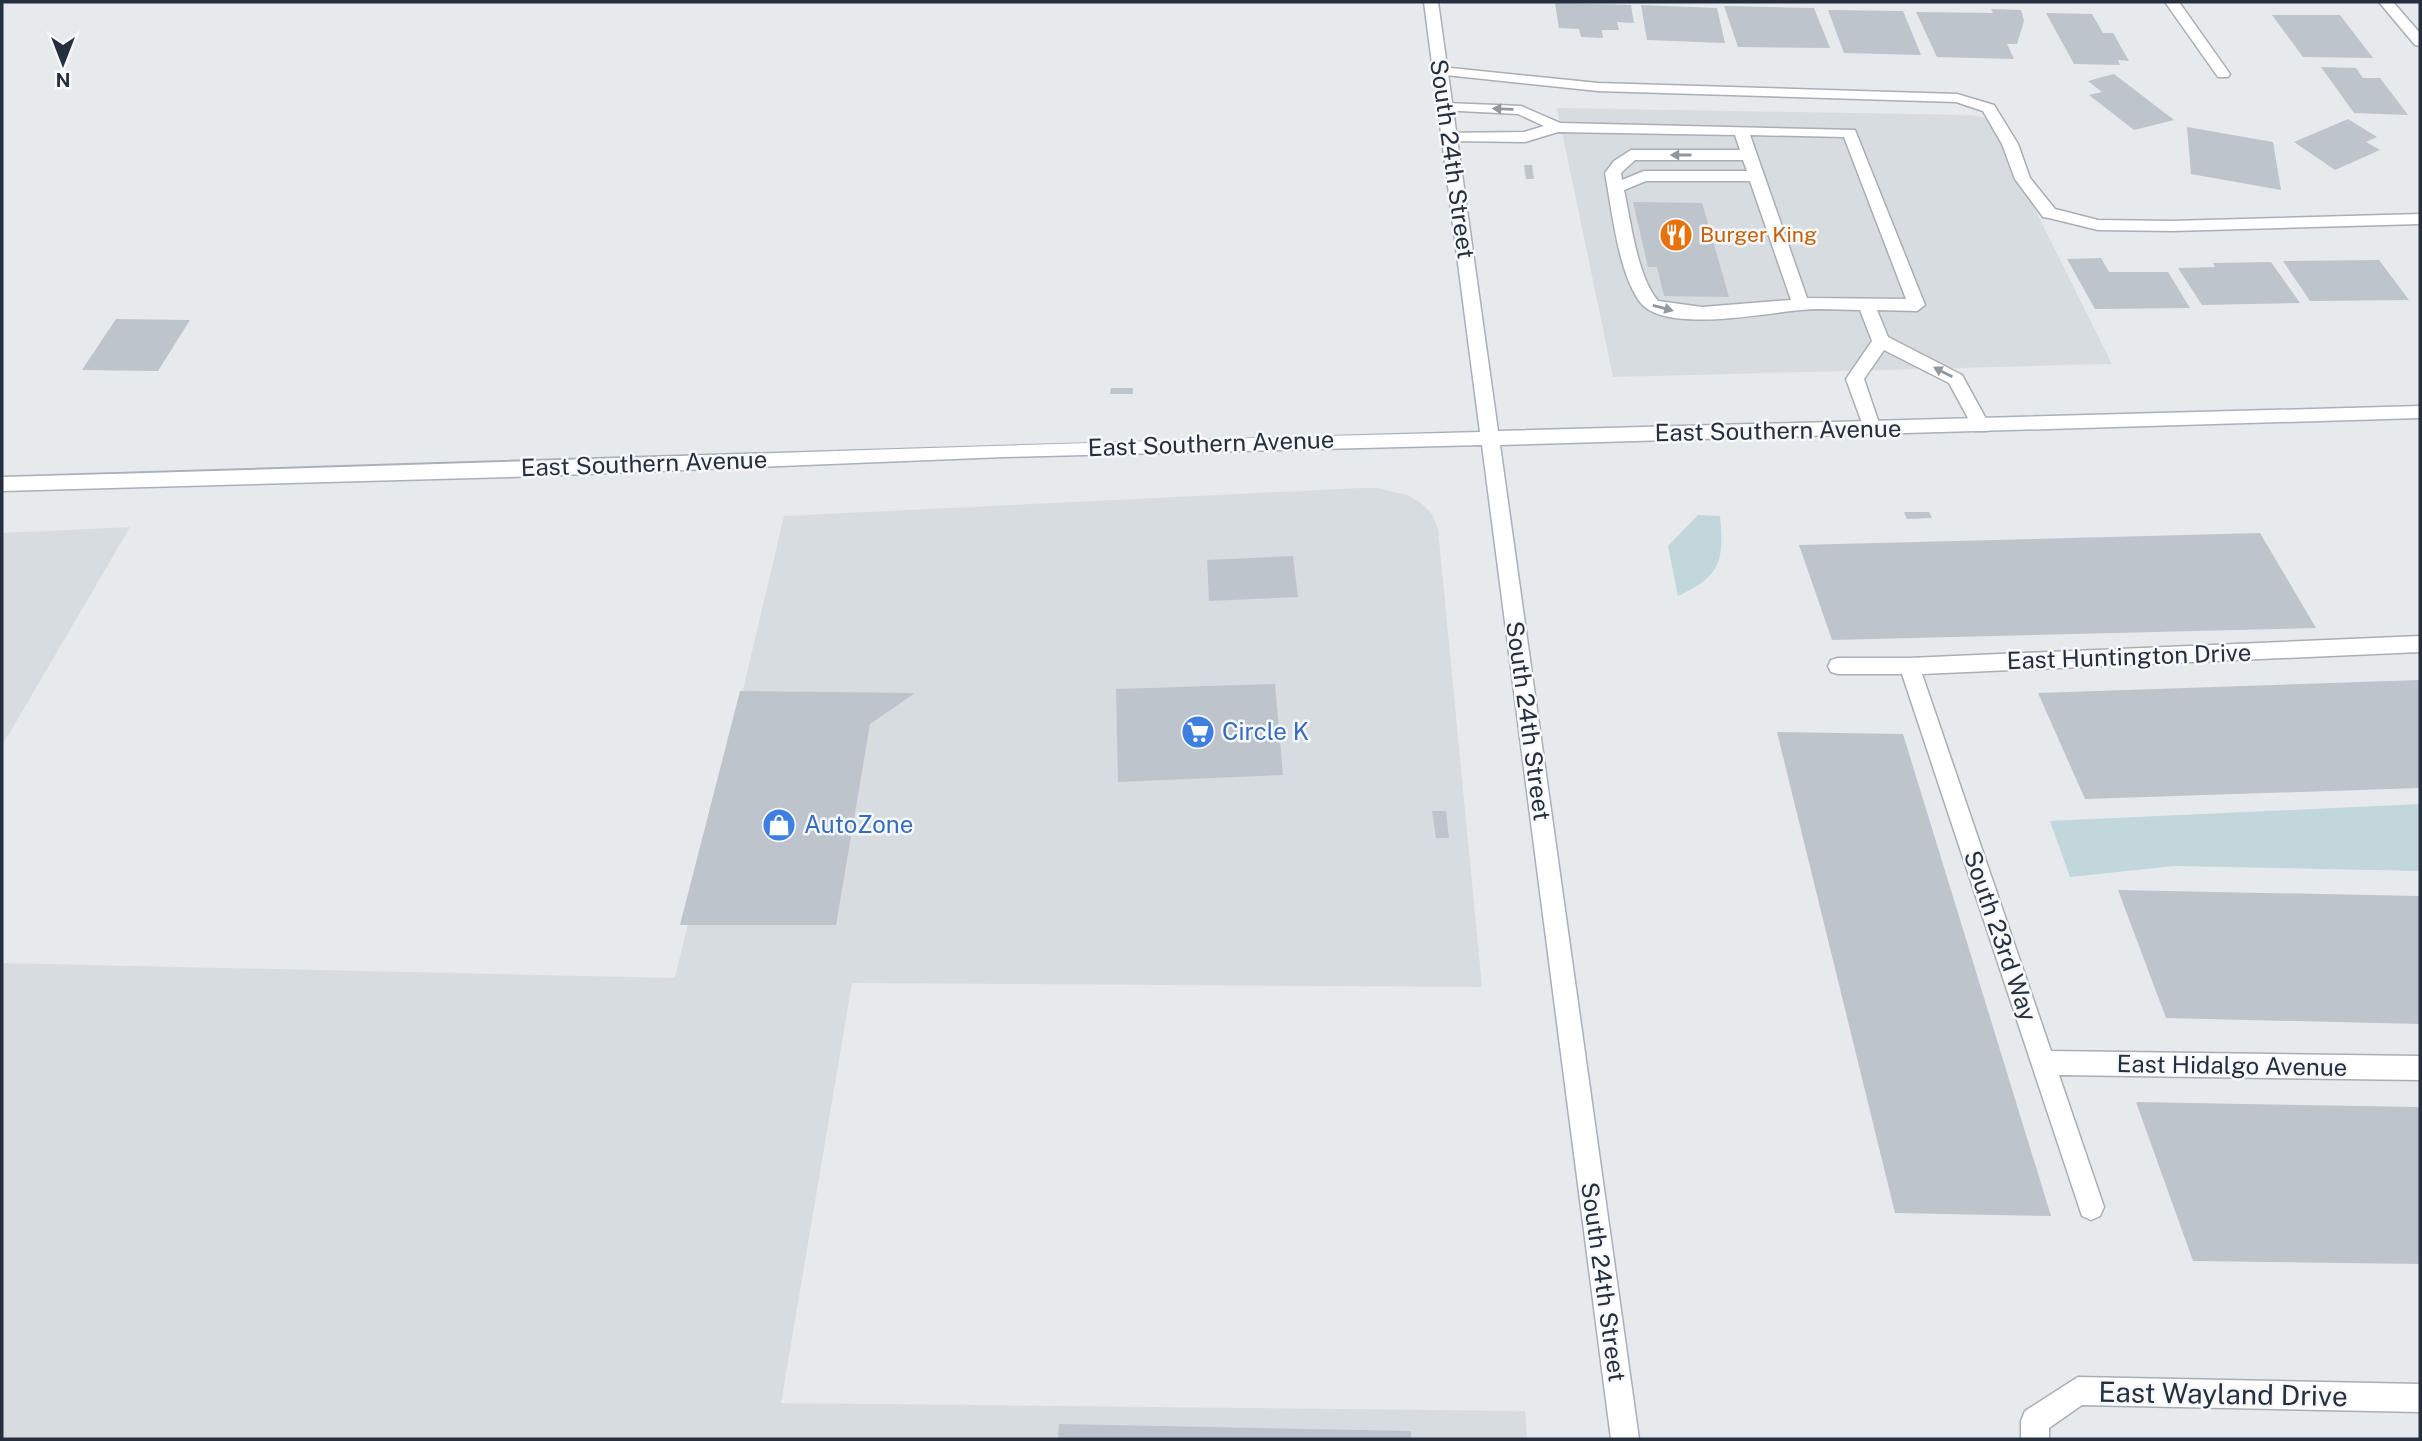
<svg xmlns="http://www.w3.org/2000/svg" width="2422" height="1441" viewBox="0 0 2422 1441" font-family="'Public Sans',sans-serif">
	<rect width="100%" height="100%" fill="#e6eaed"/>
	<g fill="#d7dce1">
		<polygon points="1557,108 1973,115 1990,119 2112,364 1613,377"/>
		<polygon points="1360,488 1377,488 1407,495 1421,503 1432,514 1438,529 1482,987 852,983 781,1403 1525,1411 1527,1439 2,1439 2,963 675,978 784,516"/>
		<polygon points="130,527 2,746 2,533"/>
	</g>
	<g fill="#c1d7dc">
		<path d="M1698 515 1720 516C1724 561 1721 576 1678 596L1668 546Z"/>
		<polygon points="2420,804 2420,871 2174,866 2070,877 2050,821"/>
	</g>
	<g fill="#bec4cb">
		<polygon points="1555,3 1631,5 1634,23 1617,22 1619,30 1602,30 1603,38 1581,37 1579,29 1559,28"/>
		<polygon points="1641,5 1717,8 1725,43 1647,40"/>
		<polygon points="1724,6 1814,8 1830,48 1738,47"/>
		<polygon points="1991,9 2021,10 2024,21 2017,44 2007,44 2014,59 1937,57 1916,12 1993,13"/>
		<polygon points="1828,10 1903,11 1921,55 1844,53"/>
		<polygon points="2046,13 2092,14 2103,33 2113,33 2129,61 2118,60 2120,65 2074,64"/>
		<polygon points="2272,15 2340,15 2373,58 2303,57"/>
		<polygon points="2321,67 2356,68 2363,78 2380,78 2408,115 2354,113"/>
		<polygon points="2114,74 2174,120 2134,130 2089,95 2102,92 2088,81"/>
		<polygon points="2348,119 2377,137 2366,142 2380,150 2335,170 2294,142"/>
		<polygon points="2187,127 2273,142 2281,190 2191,174"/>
		<polygon points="1524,165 1532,165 1534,179 1526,179"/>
		<polygon points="1633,202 1702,203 1729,297 1664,296 1657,267 1648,267"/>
		<polygon points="2101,258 2109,272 2168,272 2190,308 2095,309 2067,259"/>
		<polygon points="2379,260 2409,300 2310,301 2283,261"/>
		<polygon points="2271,262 2300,303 2202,305 2178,268 2215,267 2213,263"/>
		<polygon points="116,319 190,320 158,371 82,370"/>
		<polygon points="1111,388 1133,388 1133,394 1110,394"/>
		<polygon points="1904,512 1929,512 1932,518 1907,519"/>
		<polygon points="2260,533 2316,628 1832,640 1799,545"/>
		<polygon points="1293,556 1298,597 1209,601 1207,560"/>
		<polygon points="2420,680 2420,788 2085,799 2038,693"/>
		<polygon points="1275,684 1283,775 1118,782 1116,689"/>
		<polygon points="740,691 915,693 870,724 836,925 680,925"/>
		<polygon points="1777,732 1903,734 2051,1216 1895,1213"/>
		<polygon points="1432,811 1446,811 1449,838 1436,838"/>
		<polygon points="2118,890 2420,896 2420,1024 2166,1018"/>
		<polygon points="2136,1102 2420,1107 2420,1264 2193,1261"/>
		<polygon points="1059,1424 1411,1431 1411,1439 1058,1439"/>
	</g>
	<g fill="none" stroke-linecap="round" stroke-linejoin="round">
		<defs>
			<g id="lane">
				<polygon points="2379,2 2393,2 2420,33 2420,46 2415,45"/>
				<polygon points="1441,67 1598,83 1957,94 1994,105 2018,144 2030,178 2055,209 2098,220 2172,221 2420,214 2420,224 2172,231 2098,230 2049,218 2043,217 2015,179 2002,144 1983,111 1956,102 1598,91 1436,74 1434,71"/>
				<path d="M1445 103 1521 106 1560 123 1855 130 1925 305 1917 311 1877 310 1888 337 1962 375 1990 426 1987 431H1975L1949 383 1884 350 1864 379 1881 429 1878 434H1866L1846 379 1872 341 1860 310C1840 310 1820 308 1801 310 1765 313 1664 334 1640 302 1618 272 1612 210 1605 173L1614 161 1631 150H1740L1735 135 1558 132 1525 142 1449 141 1441 136 1444 133 1524 132 1544 126 1518 114 1440 110 1438 107 1440 104ZM1750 135 1844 137 1906 299 1807 298ZM1635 160H1743L1747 171H1644L1622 180 1621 173ZM1646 181H1750L1791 300 1702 307 1658 301C1637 276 1631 222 1624 190Z"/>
			</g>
			<g id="street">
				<polygon points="2165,2 2179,2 2230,74 2228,77 2218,77"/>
				<polygon points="2420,636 2420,652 1922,674 2051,1051 2420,1056 2420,1080 2059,1075 2104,1207 2100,1216 2091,1220 2082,1216 1902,674 1838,674 1831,672 1828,666 1831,660 1838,658 1909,658"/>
				<polygon points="2078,1377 2420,1384 2420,1412 2082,1405 2049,1428 2049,1439 2021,1439 2021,1421 2025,1411"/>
			</g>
			<path id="secondary" d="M1424 2H1438L1498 431 2420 406V418L1500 445 1639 1439H1611L1482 445 1004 457 511 477 2 491V477C495 464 987 444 1480 432Z"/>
		</defs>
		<use href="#lane" stroke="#a9aeb5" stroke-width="3"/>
		<use href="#street" stroke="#a9aeb5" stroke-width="3"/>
		<use href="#secondary" stroke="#a8b0bb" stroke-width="3"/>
		<use href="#lane" fill="#fff" fill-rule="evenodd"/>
		<use href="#street" fill="#fff" fill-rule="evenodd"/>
		<use href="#secondary" fill="#fff" fill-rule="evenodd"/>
	</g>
	<defs><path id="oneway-solid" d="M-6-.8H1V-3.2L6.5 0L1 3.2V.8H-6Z" transform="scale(1.75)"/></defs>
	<g fill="#92979e">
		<use href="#oneway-solid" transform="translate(1503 109) rotate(-178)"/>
		<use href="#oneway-solid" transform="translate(1681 155) rotate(180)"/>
		<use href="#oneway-solid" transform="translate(1663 308) rotate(15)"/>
		<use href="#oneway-solid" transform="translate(1943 372) rotate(-153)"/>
	</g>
	<defs>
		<symbol id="restaurant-disc" viewBox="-11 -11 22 22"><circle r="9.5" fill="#e8710a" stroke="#f6f8fa"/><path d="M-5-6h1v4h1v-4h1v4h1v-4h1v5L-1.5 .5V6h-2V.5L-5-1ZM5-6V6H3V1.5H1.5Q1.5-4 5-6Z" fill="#fff"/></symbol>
		<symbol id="supermarket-disc" viewBox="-11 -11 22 22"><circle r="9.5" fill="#3f7fe0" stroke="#f6f8fa"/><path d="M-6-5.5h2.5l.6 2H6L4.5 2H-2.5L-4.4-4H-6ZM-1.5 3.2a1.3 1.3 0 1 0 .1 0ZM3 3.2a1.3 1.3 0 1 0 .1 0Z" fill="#fff"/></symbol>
		<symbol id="shop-disc" viewBox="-11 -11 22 22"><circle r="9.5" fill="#3f7fe0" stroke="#f6f8fa"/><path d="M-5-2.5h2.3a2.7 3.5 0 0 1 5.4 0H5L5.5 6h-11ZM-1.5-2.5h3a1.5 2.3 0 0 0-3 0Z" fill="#fff"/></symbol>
	</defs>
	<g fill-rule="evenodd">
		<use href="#restaurant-disc" x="1657" y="216" width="38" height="38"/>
		<use href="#supermarket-disc" x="1179" y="713" width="38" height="38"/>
		<use href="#shop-disc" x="760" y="806" width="38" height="38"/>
	</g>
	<g text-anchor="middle" stroke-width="5" stroke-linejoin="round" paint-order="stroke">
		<g font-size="21" fill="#c56008" stroke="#f6f8fa" text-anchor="start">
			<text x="1700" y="242">Burger King</text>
		</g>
		<g font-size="24" fill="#262f3e" stroke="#f6f8fa">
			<text transform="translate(1452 159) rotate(82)" y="8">South 24th Street</text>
			<text transform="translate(1778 431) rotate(-1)" y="8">East Southern Avenue</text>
			<text transform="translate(1211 444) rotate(-2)" y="8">East Southern Avenue</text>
			<text transform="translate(644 464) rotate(-2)" y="8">East Southern Avenue</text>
			<text transform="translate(2129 657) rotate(-2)" y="8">East Huntington Drive</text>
			<text transform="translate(1528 721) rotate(82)" y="8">South 24th Street</text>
			<text transform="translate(2000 936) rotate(71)" y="8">South 23rd Way</text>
			<text transform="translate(2232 1066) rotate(1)" y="8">East Hidalgo Avenue</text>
			<text transform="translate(1603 1282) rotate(82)" y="8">South 24th Street</text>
		</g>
		<g font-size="24" fill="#366cbe" stroke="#f6f8fa" text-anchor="start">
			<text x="1222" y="740">Circle K</text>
			<text x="804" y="833">AutoZone</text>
		</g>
		<g font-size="28" fill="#262f3e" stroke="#f6f8fa">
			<text transform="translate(2223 1394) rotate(1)" y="10">East Wayland Drive</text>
		</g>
	</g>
	<rect width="2422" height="1441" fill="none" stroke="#262f3e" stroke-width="7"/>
	<g transform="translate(63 63) rotate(180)" stroke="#f6f8fa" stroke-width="5" paint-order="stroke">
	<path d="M0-5L12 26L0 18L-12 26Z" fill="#262f3e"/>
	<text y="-10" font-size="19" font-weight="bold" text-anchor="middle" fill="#262f3e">N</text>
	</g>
</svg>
